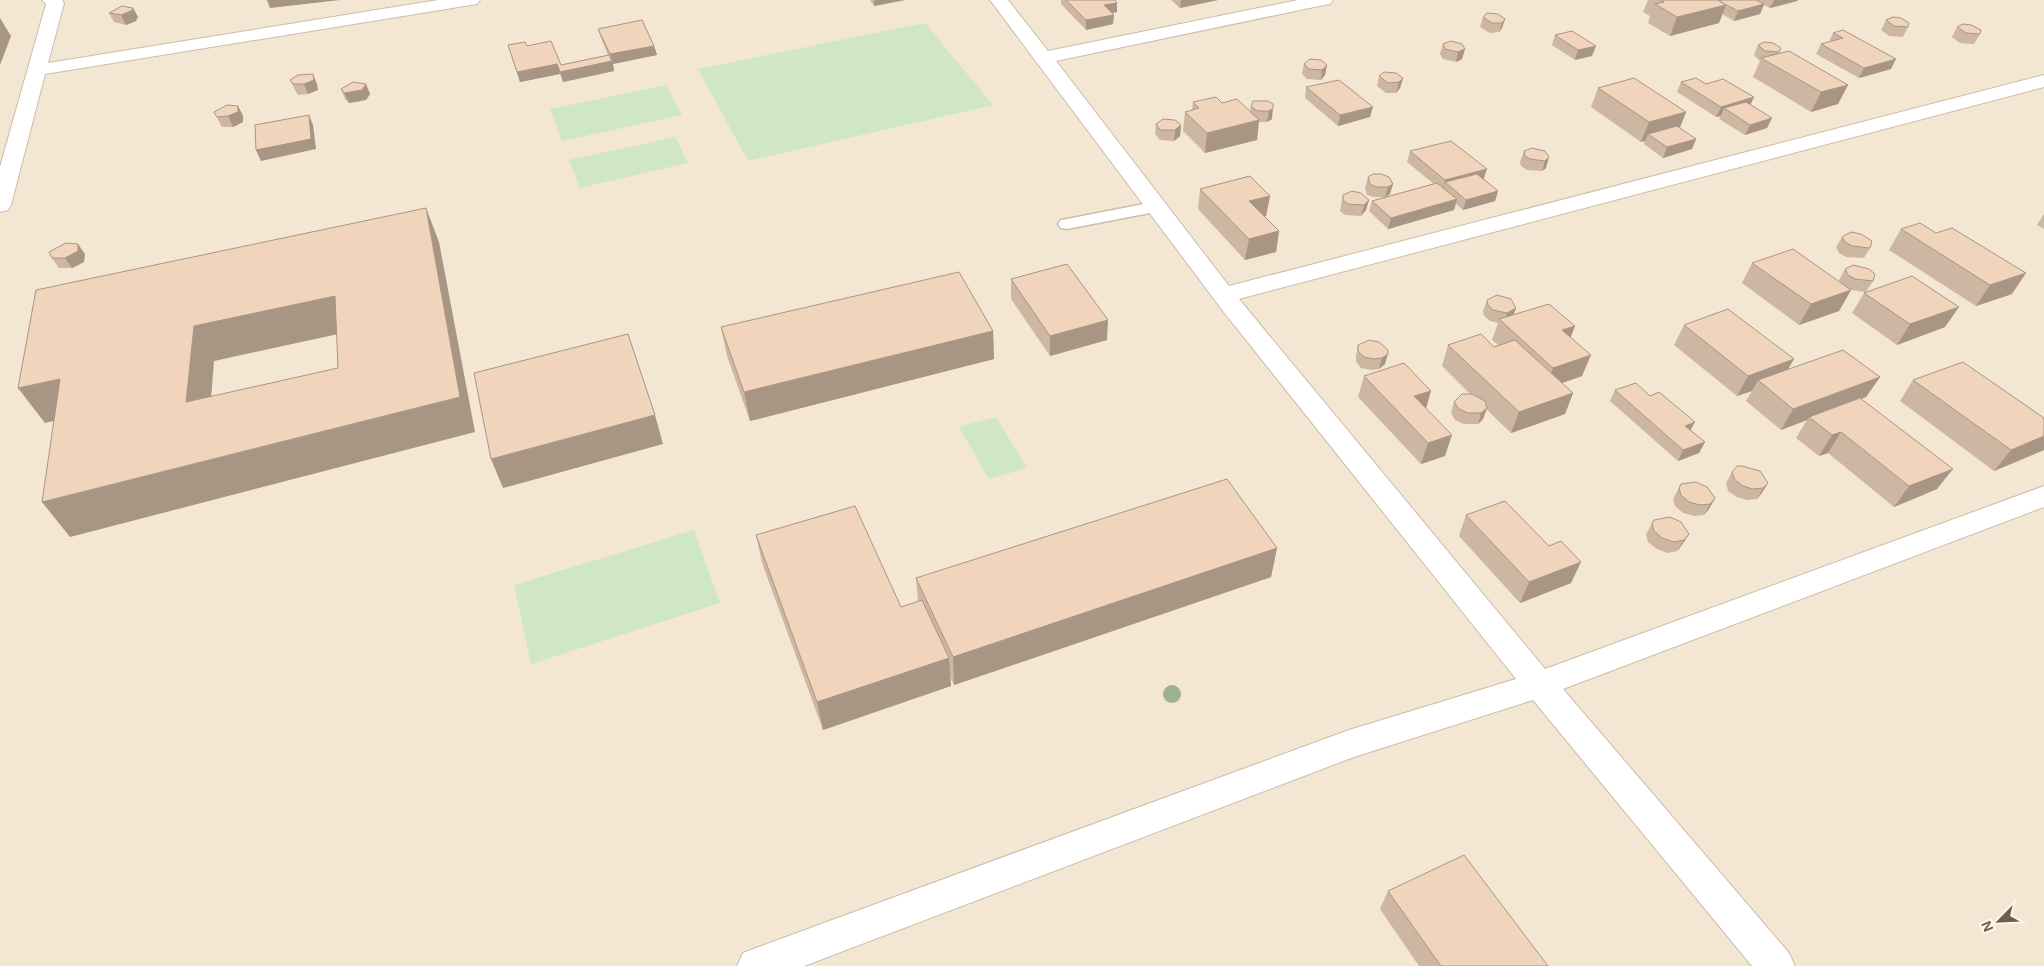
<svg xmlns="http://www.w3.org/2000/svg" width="2044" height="966" viewBox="0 0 2044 966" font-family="Arial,sans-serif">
	<rect width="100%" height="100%" fill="#fbf4e4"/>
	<rect fill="#f3e6d2" x="0" y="0" width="2044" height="966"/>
	<g fill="#cfe8c3">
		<polygon points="925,23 993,105 748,161 698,69"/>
		<polygon points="666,85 682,115 562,141 550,109"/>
		<polygon points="675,137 688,163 580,188 569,160"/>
		<polygon points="996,417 1027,468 989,479 959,427"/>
		<polygon points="694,530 720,603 531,664 514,585"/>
	</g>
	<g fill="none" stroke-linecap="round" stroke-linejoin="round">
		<defs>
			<polygon id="service" points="1154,202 1160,203 1163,207 1160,211 1067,229 1061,228 1058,224 1061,220 1067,219"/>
			<g id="minor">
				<polygon points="42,0 62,0 64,3 48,63 438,0 480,0 477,4 471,5 45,74 11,205 8,210 0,212 0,167 46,4"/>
				<polygon points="990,0 1008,0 1048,51 1298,0 1333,0 1330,4 1324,5 1056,61 1229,286 2044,75 2044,87 1239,299 1545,669 2044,486 2044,507 1563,689 1789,953 1795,966 1752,966 1533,700 1354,757 804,966 737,966 743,953 756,948 1349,730 1516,679 1223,311"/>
			</g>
		</defs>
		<use href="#service" stroke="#ccbcab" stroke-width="3"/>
		<use href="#minor" stroke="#ccbcab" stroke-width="2"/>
		<use href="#service" fill="#fff" fill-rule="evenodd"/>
		<use href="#minor" fill="#fff" fill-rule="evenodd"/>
	</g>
	<circle fill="#9eb38d" cx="1172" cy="694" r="9"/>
	<g fill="#ceb7a2">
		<polygon points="870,0 905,0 874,6"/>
		<polygon points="1061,0 1115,0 1117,12 1112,13 1113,24 1086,30 1061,4"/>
		<polygon points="1171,0 1218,0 1180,8"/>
		<polygon points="1648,0 1718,0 1719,1 1722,0 1798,0 1797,1 1770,8 1764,5 1760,14 1734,21 1722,14 1719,23 1670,36 1648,23 1650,16 1643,12"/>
		<polygon points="133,8 138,17 136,21 126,25 114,22 109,13"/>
		<polygon points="1483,17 1505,19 1502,28 1499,32 1490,33 1480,27"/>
		<polygon points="1886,20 1908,27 1903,37 1889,36 1881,30"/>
		<polygon points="1957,27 1980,34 1974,44 1960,43 1952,37"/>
		<polygon points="598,29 654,46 657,55 613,64 614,71 563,82 560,74 520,82 508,45 527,46 561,65 608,55 601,38"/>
		<polygon points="1843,30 1891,69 1859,78 1816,54 1821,44 1829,42 1833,33"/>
		<polygon points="1555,35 1592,56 1575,60 1552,45"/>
		<polygon points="1443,44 1465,49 1462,59 1456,62 1443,59 1440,54"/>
		<polygon points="1758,45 1781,48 1779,53 1848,85 1838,104 1811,112 1753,77 1760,61 1754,55"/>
		<polygon points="1304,64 1327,65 1325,75 1321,80 1307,79 1302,74"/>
		<polygon points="1379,76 1403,78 1400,88 1396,93 1386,93 1377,86"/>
		<polygon points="290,80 317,84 318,90 308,94 298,95 295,90"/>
		<polygon points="1681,82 1706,84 1750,105 1767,128 1745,135 1719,119 1721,116 1716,117 1677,92"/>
		<polygon points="366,84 370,94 366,100 349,103 345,99 341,89"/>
		<polygon points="1306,87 1370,117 1338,126 1305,98"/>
		<polygon points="1598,88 1686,112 1680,128 1696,139 1692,149 1663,158 1644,144 1645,141 1641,142 1591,107"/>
		<polygon points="1268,101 1272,119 1267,122 1259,122 1257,140 1205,153 1183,131 1185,112 1192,110 1193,102 1222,103 1250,112 1251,107"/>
		<polygon points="238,106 243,116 243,122 233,127 222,127 214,112"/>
		<polygon points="1156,124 1181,125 1180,136 1174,141 1160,140 1155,134"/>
		<polygon points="1410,151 1487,169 1484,179 1498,191 1495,201 1463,210 1456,204 1454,210 1388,229 1369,211 1372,201 1384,197 1374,197 1367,195 1365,188 1368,177 1393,184 1390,194 1386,197 1434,184 1407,162"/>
		<polygon points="1524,151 1545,151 1546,168 1542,171 1527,170 1521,166 1520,162"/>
		<polygon points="1200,189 1270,196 1266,216 1265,217 1279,231 1276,252 1245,260 1198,209"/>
		<polygon points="1343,195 1369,200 1366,210 1361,216 1345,215 1340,211"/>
		<polygon points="2044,214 2044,229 2037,225"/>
		<polygon points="1901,229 2012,294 1976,306 1889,250"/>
		<polygon points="1842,237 1870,248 1864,258 1846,257 1839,253 1836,247"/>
		<polygon points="85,254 84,262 72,268 59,268 52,258"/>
		<polygon points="1752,263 1840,283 1839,280 1845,269 1873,281 1866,292 1945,327 1897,345 1852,313 1864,293 1866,292 1851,290 1839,311 1799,325 1742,283"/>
		<polygon points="1011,279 1107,340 1050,356 1011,299"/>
		<polygon points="1487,300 1514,315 1570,337 1582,376 1562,383 1573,393 1565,414 1511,433 1486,409 1483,419 1478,424 1464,424 1455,420 1451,413 1454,402 1470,394 1442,366 1448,345 1494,347 1498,345 1492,340 1498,323 1490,321 1484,316 1483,311"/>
		<polygon points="1684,325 1788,370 1880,377 1866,397 1861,399 1937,489 1894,507 1828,453 1819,456 1796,438 1807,420 1781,430 1746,401 1752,391 1737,396 1674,345"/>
		<polygon points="721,327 993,331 994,359 750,421 727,356"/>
		<polygon points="1379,342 1385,364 1379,369 1371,370 1361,368 1356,362 1356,356 1358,345"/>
		<polygon points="1364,376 1426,408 1445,456 1421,464 1358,397"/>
		<polygon points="1913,380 2044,418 2044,450 1994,471 1900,401"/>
		<polygon points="1615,390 1650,396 1705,442 1699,453 1678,461 1610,401"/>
		<polygon points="1732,472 1768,483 1761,494 1757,499 1747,500 1737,497 1728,491 1726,483"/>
		<polygon points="1681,484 1715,498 1709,509 1704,515 1694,516 1683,513 1675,506 1673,499"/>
		<polygon points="1466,515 1571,583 1520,603 1459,536"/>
		<polygon points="1654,520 1689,534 1682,545 1677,551 1668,553 1657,549 1648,542 1646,534"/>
		<polygon points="756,535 901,607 918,602 916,578 1277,548 1271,577 954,685 950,676 951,686 823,730 762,563"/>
		<polygon points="1388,891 1548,966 1419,966 1380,909"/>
	</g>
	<g fill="#a89584">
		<polygon points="267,0 340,0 270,8"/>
		<polygon points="874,0 905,0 874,6"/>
		<polygon points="1181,0 1218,0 1180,8"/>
		<polygon points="1774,0 1798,0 1797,1 1770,8"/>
		<polygon points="1117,3 1117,12 1103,15 1104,5"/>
		<polygon points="1764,4 1760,14 1734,21 1738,11"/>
		<polygon points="1726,5 1719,23 1670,36 1677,17"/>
		<polygon points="133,8 138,17 136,21 126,25 121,15"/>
		<polygon points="1114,15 1113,24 1086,30 1086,20"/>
		<polygon points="0,18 11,36 0,65"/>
		<polygon points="1505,19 1502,28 1499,32 1502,23"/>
		<polygon points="654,46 657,55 613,64 614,71 563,82 560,72 612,61 610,54"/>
		<polygon points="1596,46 1592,56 1575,60 1578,50"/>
		<polygon points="1465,49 1462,59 1456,62 1458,52"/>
		<polygon points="1896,59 1891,69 1859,78 1864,68"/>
		<polygon points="557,64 560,74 520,82 517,72"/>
		<polygon points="1327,65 1325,75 1321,80 1322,70"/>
		<polygon points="313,74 317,84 318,90 308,94 304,84"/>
		<polygon points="1403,78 1400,88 1396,93 1399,82"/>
		<polygon points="366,84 370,94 366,100 349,103 344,93"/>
		<polygon points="1848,85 1838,104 1811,112 1821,92"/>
		<polygon points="1754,97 1749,108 1724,108 1721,116 1716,117 1721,107"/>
		<polygon points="238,106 243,116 243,122 233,127 228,116"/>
		<polygon points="1373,107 1370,117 1338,126 1340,115"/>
		<polygon points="1273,108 1272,119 1267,122 1269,111"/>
		<polygon points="1686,112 1678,132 1648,134 1645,141 1641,142 1649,122"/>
		<polygon points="309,115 313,125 316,149 261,161 256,150"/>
		<polygon points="1772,118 1767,128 1745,135 1750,125"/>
		<polygon points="1259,120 1257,140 1205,153 1207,133"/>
		<polygon points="1181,125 1180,136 1174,141 1175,130"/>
		<polygon points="1696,139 1692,149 1663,158 1667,147"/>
		<polygon points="1549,157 1546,168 1542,171 1545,161"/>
		<polygon points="1487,169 1483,179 1445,182 1443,190 1442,191 1445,180"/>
		<polygon points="1393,184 1390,194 1385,197 1388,187"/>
		<polygon points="1498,191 1495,201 1463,210 1466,200"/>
		<polygon points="1270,196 1266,216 1246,221 1249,201"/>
		<polygon points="1457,199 1454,210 1388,229 1391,218"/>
		<polygon points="1369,200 1366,210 1361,216 1364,205"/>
		<polygon points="426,208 439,242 475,432 70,537 42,502 460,397"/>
		<polygon points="1279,231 1276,252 1245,260 1249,239"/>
		<polygon points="78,244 85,254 84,262 72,268 65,258"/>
		<polygon points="2026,273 2012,294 1976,306 1990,285"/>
		<polygon points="1851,290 1839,311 1799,325 1811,304"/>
		<polygon points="335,296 352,331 214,361 208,437 186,402 194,326"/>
		<polygon points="1959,307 1945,327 1897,345 1910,324"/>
		<polygon points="1516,308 1512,319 1504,324 1507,313"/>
		<polygon points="1108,320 1107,340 1050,356 1050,336"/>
		<polygon points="1575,326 1567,347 1562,330"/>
		<polygon points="993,331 994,359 750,421 744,392"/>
		<polygon points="1388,354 1385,364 1379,369 1382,358"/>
		<polygon points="1591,355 1582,376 1545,389 1553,368"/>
		<polygon points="1794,359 1782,380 1758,380 1752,391 1737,396 1748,376"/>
		<polygon points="1880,377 1866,397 1811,418 1809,417 1807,420 1781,430 1793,409"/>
		<polygon points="60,379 85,414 45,423 18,388"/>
		<polygon points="1431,391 1425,412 1414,396"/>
		<polygon points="1573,393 1565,414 1511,433 1519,412"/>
		<polygon points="1487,408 1483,419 1478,424 1481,413"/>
		<polygon points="655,415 663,444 503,488 491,459"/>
		<polygon points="1695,422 1689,433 1685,426"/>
		<polygon points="1841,432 1828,453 1819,456 1832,435"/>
		<polygon points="1452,435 1445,456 1421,464 1428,443"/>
		<polygon points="2044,436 2044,450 1994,471 2011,450"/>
		<polygon points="1705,442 1699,453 1678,461 1683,450"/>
		<polygon points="1953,469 1937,489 1894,507 1909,486"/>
		<polygon points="1768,483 1761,494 1757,499 1763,488"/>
		<polygon points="1715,498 1709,509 1704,515 1710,504"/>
		<polygon points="1689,534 1682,545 1677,551 1684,540"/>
		<polygon points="1277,548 1271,577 954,685 953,657"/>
		<polygon points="1581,562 1571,583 1520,603 1529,582"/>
		<polygon points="949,658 951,686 823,730 817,702"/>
	</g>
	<g fill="#f0d5bc" stroke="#a89584" fill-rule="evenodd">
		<polygon points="1066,0 1115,0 1117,3 1104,5 1114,15 1086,20"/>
		<polygon points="1661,0 1718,0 1726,5 1677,17 1655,4 1664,2"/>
		<polygon points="1722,0 1756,0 1764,4 1738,11 1719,1"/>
		<polygon points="122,6 133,8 131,11 121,15 109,13"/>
		<polygon points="1487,13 1498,14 1505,19 1502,23 1492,23 1483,17"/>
		<polygon points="1893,17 1901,18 1909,23 1908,27 1894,26 1886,20"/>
		<polygon points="642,20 654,46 610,54 598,29"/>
		<polygon points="1963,24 1971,25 1981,30 1980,34 1966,33 1957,27"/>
		<polygon points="1843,30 1896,59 1864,68 1821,44 1843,38 1833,33"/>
		<polygon points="1572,31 1596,46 1578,50 1555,35"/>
		<polygon points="551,41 561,65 609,55 612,61 560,72 557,64 517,72 508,45 525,42 527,46"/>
		<polygon points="1451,41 1462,44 1465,49 1458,52 1445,49 1443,44"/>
		<polygon points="1765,42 1773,43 1781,48 1779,52 1765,51 1758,45"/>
		<polygon points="1789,51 1848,85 1821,92 1761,58"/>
		<polygon points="1310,59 1321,60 1327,65 1322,70 1309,69 1304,64"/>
		<polygon points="1384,72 1396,73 1403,78 1399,82 1388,83 1379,76"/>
		<polygon points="313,74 314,80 304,84 293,84 290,80 298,75"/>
		<polygon points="1634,78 1686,112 1649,122 1598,88"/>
		<polygon points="1696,78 1706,84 1723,79 1754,97 1721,107 1681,82"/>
		<polygon points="1339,80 1373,107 1340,115 1306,87"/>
		<polygon points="353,82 366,84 362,90 344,93 341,89"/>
		<polygon points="1216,97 1222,103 1237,99 1259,120 1207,133 1185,112 1199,108 1193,102"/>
		<polygon points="1253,101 1268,101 1273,104 1273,108 1269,111 1258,111 1251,107"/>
		<polygon points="1746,102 1772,118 1750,125 1724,108"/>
		<polygon points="227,105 238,106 238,112 228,116 217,117 214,112"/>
		<polygon points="309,115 311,139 256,150 255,125"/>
		<polygon points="1163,119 1175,120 1181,125 1175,130 1160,130 1156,124"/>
		<polygon points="1677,126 1696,139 1667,147 1648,134"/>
		<polygon points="1451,141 1487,169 1445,180 1410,151"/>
		<polygon points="1532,148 1545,151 1549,157 1545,161 1530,159 1525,156 1524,151"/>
		<polygon points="1373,174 1381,174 1389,177 1393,184 1388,187 1376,187 1370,184 1368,177"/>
		<polygon points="1477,174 1498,191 1466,200 1445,182"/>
		<polygon points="1250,176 1270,196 1249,201 1279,231 1249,239 1200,189"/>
		<polygon points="1437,183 1457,199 1391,218 1372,201"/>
		<polygon points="1352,191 1361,193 1369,200 1364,205 1348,204 1343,200 1343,195"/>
		<path d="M426 208 460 397 42 502 60 379 18 388 36 290ZM335 296 338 368 186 402 194 326Z"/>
		<polygon points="1920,223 1936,233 1952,228 2026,273 1990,285 1901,229"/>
		<polygon points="1851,232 1861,234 1872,241 1870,248 1852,246 1845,242 1842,237"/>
		<polygon points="66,243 78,244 78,251 65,258 52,258 49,252"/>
		<polygon points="1793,249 1851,290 1811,304 1752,263"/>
		<polygon points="1067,264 1108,320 1050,336 1011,279"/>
		<polygon points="1853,265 1869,269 1875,274 1873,281 1855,279 1848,275 1845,269"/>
		<polygon points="959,272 993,331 744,392 721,327"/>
		<polygon points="1912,276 1959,307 1910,324 1864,293"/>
		<polygon points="1497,295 1511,299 1516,308 1507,313 1493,310 1488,305 1487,300"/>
		<polygon points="1549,304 1575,326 1562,330 1591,355 1553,368 1499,319"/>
		<polygon points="1728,309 1794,359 1748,376 1684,325"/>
		<polygon points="628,334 655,415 491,459 474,373"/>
		<polygon points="1481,334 1494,347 1515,340 1573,393 1519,412 1448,345"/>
		<polygon points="1369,340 1379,342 1388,350 1388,354 1382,358 1373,359 1364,357 1358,351 1358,345"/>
		<polygon points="1843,350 1880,377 1793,409 1758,380"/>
		<polygon points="1963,362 2044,418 2044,436 2011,450 1913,380"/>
		<polygon points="1404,363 1431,391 1414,396 1452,435 1428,443 1364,376"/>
		<polygon points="1636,383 1650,396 1659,392 1695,422 1685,426 1705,442 1683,450 1615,390"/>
		<polygon points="1462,394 1472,394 1485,401 1487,408 1481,413 1468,413 1459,409 1454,402"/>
		<polygon points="1860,398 1953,469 1909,486 1841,432 1832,435 1809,417"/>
		<polygon points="1737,466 1742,466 1760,471 1768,483 1763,488 1753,489 1743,486 1735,480 1732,472"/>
		<polygon points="1227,479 1277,548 953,657 916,578"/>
		<polygon points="1696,482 1707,487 1715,498 1710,504 1700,505 1689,502 1681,495 1679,488 1681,484"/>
		<polygon points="1505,501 1549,546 1561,541 1581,562 1529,582 1466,515"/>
		<polygon points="855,506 901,607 922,600 949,658 817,702 756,535"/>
		<polygon points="1670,517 1681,522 1689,534 1684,540 1674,542 1662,538 1654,531 1652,523 1654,520"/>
		<polygon points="1464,855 1548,966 1441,966 1388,891"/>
	</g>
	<g transform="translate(1999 921) rotate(246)" stroke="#fef8ea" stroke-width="4" paint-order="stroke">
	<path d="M0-4L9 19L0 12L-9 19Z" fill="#725c4a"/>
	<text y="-8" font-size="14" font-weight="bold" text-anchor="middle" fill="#725c4a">N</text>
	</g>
</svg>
